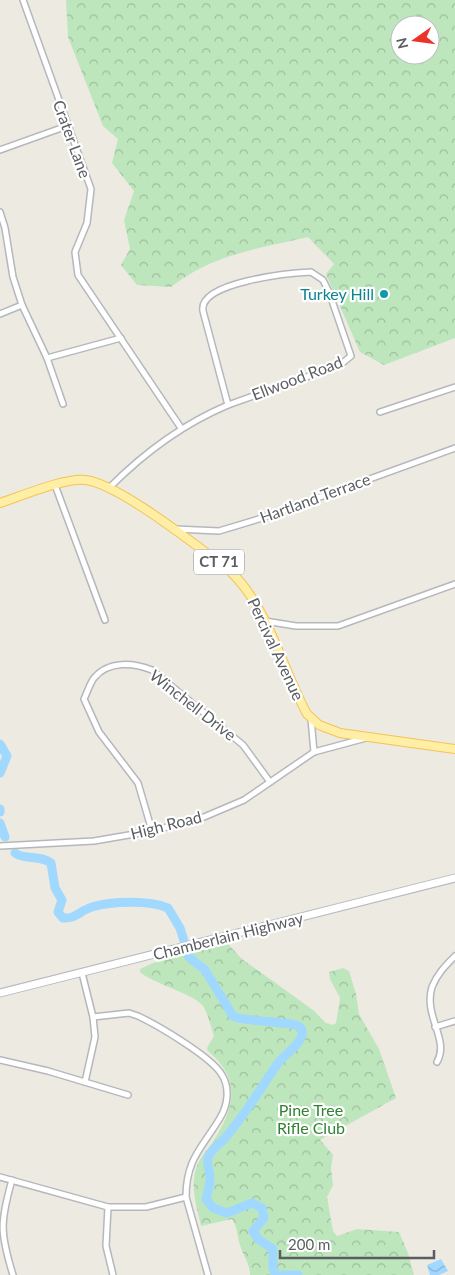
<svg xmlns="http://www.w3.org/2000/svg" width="455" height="1275" viewBox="0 0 455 1275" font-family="Lato,sans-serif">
	<defs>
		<pattern id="forest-crowns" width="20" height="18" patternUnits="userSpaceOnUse" patternTransform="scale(1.25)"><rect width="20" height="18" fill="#bee6bd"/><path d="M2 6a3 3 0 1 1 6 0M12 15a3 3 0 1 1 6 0" fill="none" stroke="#9dbe9d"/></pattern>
		<pattern id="water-waves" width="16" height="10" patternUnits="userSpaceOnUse" patternTransform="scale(1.25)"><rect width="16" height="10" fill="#a0d8ff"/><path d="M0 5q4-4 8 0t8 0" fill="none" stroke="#85b2d2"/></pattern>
	</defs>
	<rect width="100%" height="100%" fill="#edeae2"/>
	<g fill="url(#forest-crowns)" fill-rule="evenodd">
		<path d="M66 0H455V338L384 365 360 352 326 274 334 264 308 237C256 249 214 254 171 287L137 285 121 265 130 249 124 220 134 191 112 163 118 139 103 126 68 37ZM400 25H430V55H400Z"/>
		<path d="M228 944 242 959 313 1010 326 1023 333 1025 336 1023 340 998 330 979 329 972 343 968 349 971 356 994 359 1014 379 1049 396 1098 320 1140 333 1155 331 1168 333 1185 327 1197 333 1231 337 1236 357 1229 399 1232 408 1253 414 1275H250C250 1263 243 1256 240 1245 237 1236 238 1228 232 1219L201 1226C197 1207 190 1188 196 1169 199 1159 206 1151 212 1143 234 1109 243 1080 208 1051L207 1048 214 1036C211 1027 208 1014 203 1006 194 994 152 983 140 972V969L153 963Z"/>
	</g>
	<polygon fill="url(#water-waves)" points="441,1259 448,1271 439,1275 430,1275 427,1265"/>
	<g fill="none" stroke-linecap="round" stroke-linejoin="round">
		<g stroke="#a0d8ff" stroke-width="9">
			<polyline points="0,744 7,756 0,773"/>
			<polyline points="0,809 0,812"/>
			<polyline points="0,823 5,837"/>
			<path d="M15 853C24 860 41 855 51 863L55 888 62 900 58 912 63 918C76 919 81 910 92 907 111 901 150 900 168 908L180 928 189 957 205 970 233 1016C242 1022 294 1021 300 1027 310 1038 284 1055 278 1063 261 1088 245 1115 225 1138 220 1144 210 1150 208 1158 206 1166 211 1173 210 1180 210 1187 207 1193 206 1199L213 1208 227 1213 252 1203 262 1208 264 1218 253 1231 258 1239 273 1249V1268L276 1275"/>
			<polyline points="283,1275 298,1275"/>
		</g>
		<defs>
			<g id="street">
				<polyline points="23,0 91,189 87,223 75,252 78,275 181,428"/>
				<polyline points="0,150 67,126"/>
				<polyline points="0,212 5,228 13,277 22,305 47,358 63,404"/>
				<path d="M311 272 323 280 329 292 351 356 340 365 228 405 203 311C198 282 290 273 311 272Z"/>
				<polyline points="0,314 22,305"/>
				<polyline points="47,358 121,338"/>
				<polyline points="380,412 455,387"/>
				<polyline points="55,485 105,620"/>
				<path d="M110 487C144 453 183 424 228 405"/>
				<polyline points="175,529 219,531 262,518 455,448"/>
				<polyline points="265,621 296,626 338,626 455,584"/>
				<polyline points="311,719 314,752"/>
				<path d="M152 831 138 783 99 732 84 699C87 693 90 683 94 678 109 660 134 663 152 670L243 745 270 782"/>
				<polyline points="0,846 94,841 152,831 204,817 244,800 314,752 366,738"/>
				<polyline points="82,973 93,1017 95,1037 85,1082"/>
				<path d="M93 1017 129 1013 138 1016C157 1025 212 1057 222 1075 230 1088 228 1105 220 1118 202 1148 186 1159 186 1197L208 1275"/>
				<polyline points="435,1027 455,1021"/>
				<polyline points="0,1060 48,1071 128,1095"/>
				<path d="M437 1062C450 1040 423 1016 432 987 437 974 446 965 455 956"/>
				<polyline points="0,1177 108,1207 146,1207 186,1197"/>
				<path d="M12 1180C0 1222 0 1233 13 1275"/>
				<polyline points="108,1207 106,1246 113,1275"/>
			</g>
			<polyline id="secondary" points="0,993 455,878"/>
			<path id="primary" d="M0 503C21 496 64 478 85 480 118 483 198 547 228 569 269 607 281 666 307 714L319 725 340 733 455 749"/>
		</defs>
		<use href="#street" stroke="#b4b8bd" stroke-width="8"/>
		<use href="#secondary" stroke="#b5b9bf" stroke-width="9"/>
		<use href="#primary" stroke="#f4c354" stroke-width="10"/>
		<use href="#street" stroke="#fff" stroke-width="5"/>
		<use href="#secondary" stroke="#fff" stroke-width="7"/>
		<use href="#primary" stroke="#ffeea5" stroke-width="8"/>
	</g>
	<circle fill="#0f9aa8" stroke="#fff" stroke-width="2" cx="384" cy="294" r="5"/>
	<g text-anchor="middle" stroke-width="4.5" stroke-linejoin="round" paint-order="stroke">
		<rect fill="#fff" stroke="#8c8e92" stroke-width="1" x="194" y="549.5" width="50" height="25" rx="4"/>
		<g font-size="15" font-weight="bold" fill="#5a5e63">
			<text x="219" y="567">CT 71</text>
		</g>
		<g font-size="16" fill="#5a5e63" stroke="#fff">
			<text transform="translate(72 139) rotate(70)" y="6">Crater Lane</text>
			<text transform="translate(297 378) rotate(-21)" y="6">Ellwood Road</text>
			<text transform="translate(315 498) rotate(-20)" y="6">Hartland Terrace</text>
			<text transform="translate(276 649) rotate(65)" y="6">Percival Avenue</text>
			<text transform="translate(193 705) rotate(38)" y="6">Winchell Drive</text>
			<text transform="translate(166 825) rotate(-14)" y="6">High Road</text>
			<text transform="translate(228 936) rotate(-14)" y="6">Chamberlain Highway</text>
		</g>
		<g font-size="16" fill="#0d838f" stroke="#fff" text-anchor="end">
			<text x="374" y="300">Turkey Hill</text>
		</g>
		<g font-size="16" fill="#328233" stroke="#fff">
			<text x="311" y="1116">Pine Tree<tspan x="311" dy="18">Rifle Club</tspan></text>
		</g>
	</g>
	<g transform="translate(415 40) rotate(256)"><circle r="24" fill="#ffffff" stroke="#bdbfc1"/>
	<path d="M0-4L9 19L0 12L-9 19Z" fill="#ec3229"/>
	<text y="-8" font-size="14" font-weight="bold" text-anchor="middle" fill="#5a5e63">N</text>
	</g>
	<path d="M280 1250v8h154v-8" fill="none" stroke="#5a5e63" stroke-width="2.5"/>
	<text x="288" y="1250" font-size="15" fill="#5a5e63" stroke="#ffffff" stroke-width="4" paint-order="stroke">200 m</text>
</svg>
